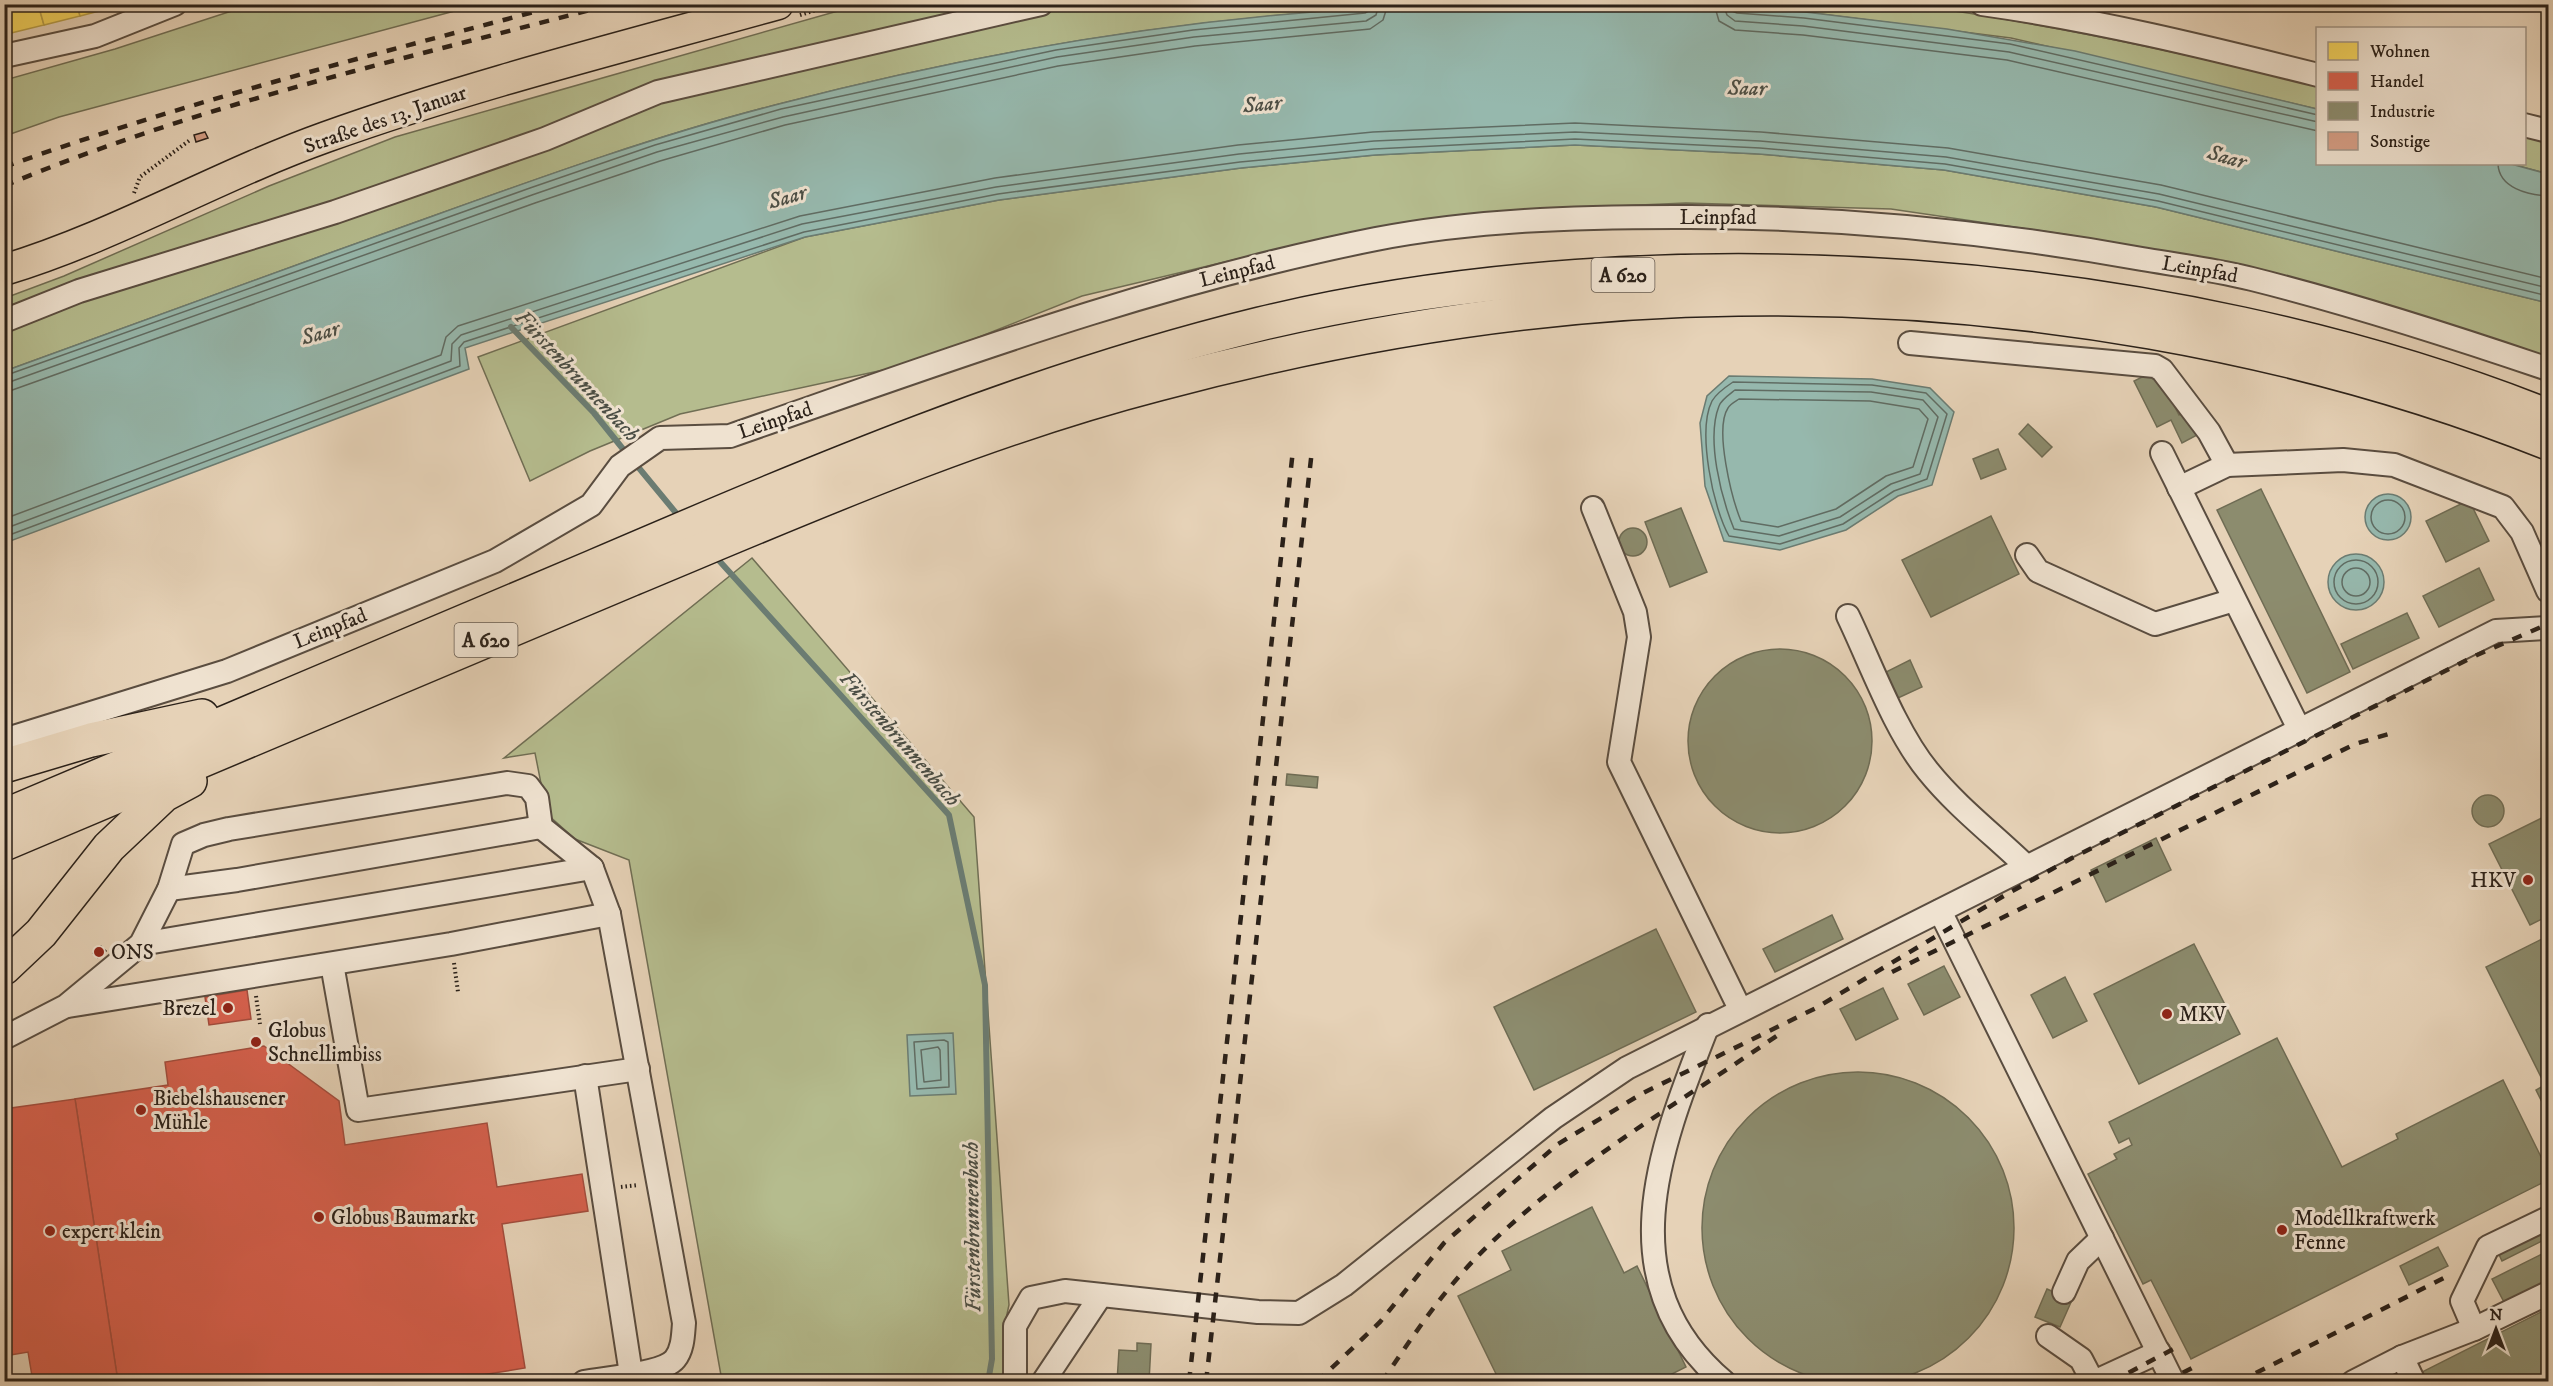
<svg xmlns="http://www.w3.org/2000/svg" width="2553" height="1386" viewBox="0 0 2553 1386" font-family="'IM FELL DW Pica',serif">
	<rect width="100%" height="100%" fill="#e6d2b7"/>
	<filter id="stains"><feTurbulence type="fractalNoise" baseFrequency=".00333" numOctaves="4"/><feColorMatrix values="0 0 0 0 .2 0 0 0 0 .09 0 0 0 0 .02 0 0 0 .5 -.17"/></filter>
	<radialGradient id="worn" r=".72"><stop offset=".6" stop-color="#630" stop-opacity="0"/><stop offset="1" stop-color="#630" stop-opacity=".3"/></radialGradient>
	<g fill="#b5bc8e" stroke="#706e54" stroke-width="1.5">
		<path d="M1907 4C2046 23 2181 52 2317 86V109L2011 38 1805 12 1648 5Z"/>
		<polygon points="250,5 477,5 59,117 5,136 5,80 115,49"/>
		<path d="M859 5H1461C1231 10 1002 46 779 104 661 134 547 175 433 216 290 267 147 319 5 371V298L64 276 269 186 395 137Z"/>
		<polygon points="2525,137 2548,142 2548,174 2511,164 2524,164"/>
		<polygon points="1575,145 1759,154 1944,170 2156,207 2548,303 2548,359 2239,268 2069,235 1891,209 1686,203 1500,211 1342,234 1082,296 911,364 680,414 590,451 530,481 478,357 805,237 999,200 1241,168 1375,155"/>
		<polygon points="752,558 974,817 1009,1305 1005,1323 1006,1381 722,1381 629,860 575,839 547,814 535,753 504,758"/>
	</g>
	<g fill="#96b8ad" stroke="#6b7c72" stroke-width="1.5">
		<path d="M1461 4 1721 6 1805 12 1947 29 2075 51 2317 109 2318 164H2511L2548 174V303L2156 207 1944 170 1759 154 1575 145 1375 155 1241 168 999 200 805 237 465 348 469 369 5 543V371C147 319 290 267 433 216 547 175 661 134 779 104 1002 46 1231 10 1461 4Z"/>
		<polygon points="1729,376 1872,379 1930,388 1954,412 1932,485 1898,496 1846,530 1780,550 1724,541 1705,486 1700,423 1707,396"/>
		<circle cx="2388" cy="517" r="23"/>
		<circle cx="2356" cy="582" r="28"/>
		<polygon points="953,1033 956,1094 910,1096 907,1035"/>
	</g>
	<g fill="#f6d55c" stroke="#b99f48" stroke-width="1.5">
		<polygon points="19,4 38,4 44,25 7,34 4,8"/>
		<polygon points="38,4 77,4 80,16 44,25"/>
		<polygon points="77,4 106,4 107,9 80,16"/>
	</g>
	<g fill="#d6604d" stroke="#a34d3d" stroke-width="1.5">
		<polygon points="247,990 251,1019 209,1025 205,997"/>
		<polygon points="264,1046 339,1101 345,1145 487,1123 497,1187 582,1174 588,1211 502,1224 525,1368 437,1382 118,1382 75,1099 168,1085 165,1062"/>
		<polygon points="75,1099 118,1382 33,1382 28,1352 4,1356 4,1109"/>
	</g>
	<g fill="#8c8c6e" stroke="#6f6c54" stroke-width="1.5">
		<polygon points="2156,370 2179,415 2186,411 2199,434 2182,443 2171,420 2157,427 2134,381"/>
		<polygon points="2028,424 2052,447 2042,457 2019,434"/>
		<polygon points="1998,449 2006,469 1981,479 1973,459"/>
		<polygon points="2261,489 2350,672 2307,693 2217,510"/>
		<polygon points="2469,500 2489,541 2446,562 2426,521"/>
		<polygon points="1681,508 1707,572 1670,587 1645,522"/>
		<polygon points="1991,516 2019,574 1931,617 1902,560"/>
		<circle cx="1633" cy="542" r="14"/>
		<polygon points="2479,568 2494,600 2439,627 2423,596"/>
		<polygon points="2407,613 2419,638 2353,669 2341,644"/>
		<circle cx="1780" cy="741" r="92"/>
		<polygon points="1910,660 1922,687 1898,698 1886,672"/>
		<polygon points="1287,774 1318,777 1317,788 1286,785"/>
		<circle cx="2488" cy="811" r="16"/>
		<polygon points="2548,815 2548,916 2530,925 2489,844"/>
		<polygon points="2156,838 2171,870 2106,902 2091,870"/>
		<polygon points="1832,915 1843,939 1775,972 1763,949"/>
		<polygon points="1656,929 1696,1012 1534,1090 1494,1007"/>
		<polygon points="2548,936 2548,1114 2536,1090 2545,1085 2486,967"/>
		<polygon points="2194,944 2240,1034 2139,1084 2094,994"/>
		<polygon points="1944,966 1960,997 1924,1015 1908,984"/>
		<polygon points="2065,977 2087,1021 2053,1038 2031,995"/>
		<polygon points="1883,988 1898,1019 1856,1040 1840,1009"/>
		<polygon points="2277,1038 2342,1167 2398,1139 2396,1134 2503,1080 2548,1171 2548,1180 2191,1359 2151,1280 2143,1284 2088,1174 2117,1159 2114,1154 2132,1145 2129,1138 2119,1143 2109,1122"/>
		<circle cx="1858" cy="1228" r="156"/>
		<polygon points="1592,1207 1624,1273 1637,1266 1686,1367 1656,1382 1500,1382 1458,1296 1511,1270 1502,1251"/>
		<polygon points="2548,1223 2548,1238 2502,1261 2496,1248"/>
		<polygon points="2438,1247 2448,1266 2409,1285 2400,1266"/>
		<polygon points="2548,1251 2548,1282 2505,1304 2492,1279"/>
		<polygon points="2047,1289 2072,1300 2060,1327 2035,1317"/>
		<polygon points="2545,1310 2548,1317 2548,1382 2426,1382 2422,1372"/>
		<polygon points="1137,1343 1151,1344 1149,1382 1117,1382 1119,1350 1137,1351"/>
	</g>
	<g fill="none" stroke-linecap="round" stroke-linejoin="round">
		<g stroke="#606c63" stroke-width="1.5">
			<polyline points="1714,4 1719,21 1735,30 1803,35 2007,60 2318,131"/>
			<polyline points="1723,4 1727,15 1735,21 1803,26 2009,52 2318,122"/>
			<polyline points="1731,4 1732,11 1737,13 1804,18 2010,44 2318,115"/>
			<path d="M2498 164C2499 188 2528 195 2548 196"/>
			<polyline points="4,376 530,188 655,145 781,109 1056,50 1193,30 1365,13 1370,10 1371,4"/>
			<path d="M1733 382 1872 385 1926 393 1947 414 1927 479 1894 491 1843 524 1780 544 1729 536C1713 508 1697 431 1712 401 1716 394 1727 386 1733 382Z"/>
			<polyline points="4,384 532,195 657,152 783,117 1057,57 1194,37 1366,21 1376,15 1379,4"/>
			<path d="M1735 390 1871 392 1923 400 1938 417 1920 474 1891 484 1840 517 1779 536 1734 529C1721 497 1706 439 1719 406 1721 400 1730 394 1735 390Z"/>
			<polyline points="4,393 535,203 660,161 785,125 1058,66 1195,46 1370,29 1383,20 1388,4"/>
			<path d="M1739 399 1870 401 1919 409 1928 419 1913 467 1886 476 1836 509 1778 527 1741 521C1732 499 1714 429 1728 408 1730 404 1736 401 1739 399Z"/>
			<circle cx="2388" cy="517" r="17"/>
			<polyline points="4,519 441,355 446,337 458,326 800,216 995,178 1238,145 1373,132 1575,123 1761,132 1948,148 2161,185 2548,279"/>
			<polyline points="4,529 451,361 452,344 461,335 802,224 996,187 1239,154 1374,141 1575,132 1760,141 1946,157 2159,194 2548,288"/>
			<polyline points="4,537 460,366 459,348 464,342 804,232 998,194 1240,162 1374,149 1575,139 1760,148 1945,164 2158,201 2548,296"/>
			<circle cx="2356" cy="582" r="22"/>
			<circle cx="2356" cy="582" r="14"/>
			<polygon points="944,1040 948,1042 949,1087 917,1089 914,1042"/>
			<polygon points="938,1047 940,1050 941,1080 924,1082 921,1050"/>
		</g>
		<g stroke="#6b7c72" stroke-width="6">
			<polyline points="511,327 594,413 627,454"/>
			<polyline points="634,462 681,519"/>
			<polyline points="714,555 949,815 985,985 992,1359 988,1382"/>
		</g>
	</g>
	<g fill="#d49d84" stroke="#2b2119" stroke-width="1.5">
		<polygon points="205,132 208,138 196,142 194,135"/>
		<polygon points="101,946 106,951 98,958 93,953"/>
	</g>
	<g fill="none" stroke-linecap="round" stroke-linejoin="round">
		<defs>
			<g id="minor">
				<path d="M1982 4C2096 20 2206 47 2318 75"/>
				<polyline points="4,56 95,36 175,4"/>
				<polyline points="2524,125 2548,131"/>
				<polyline points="4,321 79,291 335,212 545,139 658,92 1041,4"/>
				<polyline points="1910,343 2155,366 2162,370 2209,432 2227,465"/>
				<polyline points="2162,453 2300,731"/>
				<polyline points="2179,488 2227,465 2343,460 2394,465 2503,507 2522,532 2548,591"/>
				<polyline points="1593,508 1635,612 1639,637 1619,762 1740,1009"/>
				<polyline points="2027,555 2038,571 2155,624 2234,600"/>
				<path d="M1848 616C1871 664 1895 731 1928 771 1957 807 1994 835 2027 867"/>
				<path d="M4 740 227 671 495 561 591 505 620 466 660 438 730 436C943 362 1154 283 1376 239 1474 220 1575 217 1675 217 1832 216 1987 231 2142 259 2178 265 2216 270 2252 279 2352 304 2451 336 2548 369"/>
				<polyline points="169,889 237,880 541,827"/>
				<polyline points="1940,911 2173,1382"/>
				<polyline points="141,944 592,868"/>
				<polyline points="332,964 358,1110 638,1069"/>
				<polyline points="68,1006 451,944 609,914"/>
				<path d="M1708 1025C1661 1145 1605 1281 1724 1382"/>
				<path d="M4 1038 66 1006 141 944 169 889 183 844 204 835 229 829 507 783 528 786 537 798 541 827 592 868 609 914 684 1323C683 1335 683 1349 675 1359 663 1374 604 1378 584 1382"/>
				<polyline points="585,1076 631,1374"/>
				<polyline points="2064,1292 2078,1261 2102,1238"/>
				<polyline points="2474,1329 2462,1301 2488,1247 2548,1218"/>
				<polyline points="2048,1336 2081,1359 2093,1382"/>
				<polyline points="2402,1357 2414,1382"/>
				<polyline points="1015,1382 1015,1326 1031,1298 1065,1291 1258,1312 1299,1313 1344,1285 1553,1118 1627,1068 2496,631 2548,628"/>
				<polyline points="1043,1382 1101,1295"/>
				<polyline points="2094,1382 2159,1352"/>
				<polyline points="2353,1382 2402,1357 2474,1329 2548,1293"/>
			</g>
			<path id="major" d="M4 270C116 236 217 176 326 137 474 84 627 46 778 4"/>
			<g id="highway">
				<polyline points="4,766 91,740 202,716"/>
				<path d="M4 816C201 732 398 649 595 566 812 473 1030 380 1260 324 1660 228 2166 264 2548 416"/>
				<path d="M4 844C214 755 423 667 632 579 805 507 976 431 1158 384 1346 334 1542 301 1738 299 2009 295 2297 343 2548 443"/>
				<polyline points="4,968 41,933 109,847 164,795 190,781"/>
			</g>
		</defs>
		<use href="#minor" stroke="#5a4d40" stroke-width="26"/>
		<use href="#major" stroke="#2b2119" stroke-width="33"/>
		<use href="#highway" stroke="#2b2119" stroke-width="36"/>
		<g stroke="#2b2119" stroke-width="4" stroke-dasharray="1.5 3" stroke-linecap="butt">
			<polyline points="800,15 836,4"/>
			<polyline points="134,193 140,177 190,140"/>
			<polyline points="454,963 458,992"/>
			<polyline points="256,996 260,1024"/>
			<polyline points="621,1187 638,1185"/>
		</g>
		<use href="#minor" stroke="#efe2d0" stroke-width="22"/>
		<use href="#major" stroke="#e6d2b7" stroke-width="30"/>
		<use href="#highway" stroke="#e6d2b7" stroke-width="33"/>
		<g stroke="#2b2119" stroke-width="4.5" stroke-dasharray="10 10" stroke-linecap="butt">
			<path d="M4 167C188 101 376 54 564 4"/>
			<path d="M4 186C199 104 409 58 613 4"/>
			<polyline points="1892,972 2355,744 2392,733"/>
			<polyline points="1189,1382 1293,450"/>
			<polyline points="1206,1382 1312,450"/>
			<polyline points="1317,1382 1380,1322 1444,1243 1558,1144 1643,1093 1816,1008 2007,894 2072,858 2477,655 2548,624"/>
			<path d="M1382 1382C1410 1340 1438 1298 1472 1262 1558 1172 1675 1106 1778 1035"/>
			<polyline points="2111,1382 2179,1346"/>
			<polyline points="2165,1382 2192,1368"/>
			<polyline points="2238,1382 2444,1278"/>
		</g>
	</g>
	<g fill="#8f2418" stroke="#efe2d0" stroke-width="2">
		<circle cx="2528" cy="880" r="6"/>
		<circle cx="99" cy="952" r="6"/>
		<circle cx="228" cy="1008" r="6"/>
		<circle cx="2167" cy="1014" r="6"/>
		<circle cx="256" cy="1042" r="6"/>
		<circle cx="141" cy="1110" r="6"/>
		<circle cx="319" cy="1217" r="6"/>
		<circle cx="2282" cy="1230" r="6"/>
		<circle cx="50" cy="1231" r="6"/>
	</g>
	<g text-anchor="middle" stroke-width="6" stroke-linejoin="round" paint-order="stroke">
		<g fill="#efe2d0" stroke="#665b50" stroke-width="1.5">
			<rect x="1591.5" y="258" width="63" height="34" rx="4.5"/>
			<rect x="454.5" y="623" width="63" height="34" rx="4.5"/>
		</g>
		<g font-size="20" font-weight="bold" fill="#2b2119">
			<text x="1623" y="282">A 620</text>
			<text x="486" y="647">A 620</text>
		</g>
		<g font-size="21" fill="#2b2119" stroke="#efe2d0">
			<text transform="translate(385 119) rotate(-19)" y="7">Straße des 13. Januar</text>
			<text x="1718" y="224">Leinpfad</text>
			<text transform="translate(2200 269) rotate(10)" y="7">Leinpfad</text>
			<text transform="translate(1237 271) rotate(-14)" y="7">Leinpfad</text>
			<text transform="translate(775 420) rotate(-19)" y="7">Leinpfad</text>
			<text transform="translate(330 628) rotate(-22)" y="7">Leinpfad</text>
		</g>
		<g font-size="21" fill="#2b2119" stroke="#efe2d0" text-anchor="start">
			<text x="2516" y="887" text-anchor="end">HKV</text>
			<text x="111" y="959">ONS</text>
			<text x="216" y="1015" text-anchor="end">Brezel</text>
			<text x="2179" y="1021">MKV</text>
			<text x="268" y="1037">Globus<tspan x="268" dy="24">Schnellimbiss</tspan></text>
			<text x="153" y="1105">Biebelshausener<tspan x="153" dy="24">Mühle</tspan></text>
			<text x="331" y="1224">Globus Baumarkt</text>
			<text x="2294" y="1225">Modellkraftwerk<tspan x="2294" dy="24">Fenne</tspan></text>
			<text x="62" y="1238">expert klein</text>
		</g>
		<g font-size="22" font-style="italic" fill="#4b4e45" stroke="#efe2d0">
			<text transform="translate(1747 87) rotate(1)" y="8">Saar</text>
			<text transform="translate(1262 103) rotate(-5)" y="8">Saar</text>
			<text transform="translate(2227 156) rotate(16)" y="8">Saar</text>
			<text transform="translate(787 196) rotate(-16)" y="8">Saar</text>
			<text transform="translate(320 332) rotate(-16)" y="8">Saar</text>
			<text transform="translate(578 375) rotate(47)" y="8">Fürstenbrunnenbach</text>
			<text transform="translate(901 738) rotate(49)" y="8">Fürstenbrunnenbach</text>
			<text transform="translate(971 1227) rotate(-91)" y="8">Fürstenbrunnenbach</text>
		</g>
	</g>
	<rect width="2553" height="1386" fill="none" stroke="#e6d2b7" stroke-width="24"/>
	<rect x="6" y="6" width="2541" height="1374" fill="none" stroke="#2b2119" stroke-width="3"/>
	<rect x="12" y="12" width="2529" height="1362" fill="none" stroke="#2b2119" stroke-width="1.5"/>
	<rect x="2316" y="27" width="210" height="138" fill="#efe2d0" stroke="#a19587" stroke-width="1.5"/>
	<rect x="2328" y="42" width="30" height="18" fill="#f6d55c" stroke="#a19587" stroke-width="1.5"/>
	<text x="2370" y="57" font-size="18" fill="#2b2119">Wohnen</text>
	<rect x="2328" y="72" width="30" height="18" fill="#d6604d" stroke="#a19587" stroke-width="1.5"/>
	<text x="2370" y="87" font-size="18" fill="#2b2119">Handel</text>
	<rect x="2328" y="102" width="30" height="18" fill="#8c8c6e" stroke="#a19587" stroke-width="1.5"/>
	<text x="2370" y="117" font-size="18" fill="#2b2119">Industrie</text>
	<rect x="2328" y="132" width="30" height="18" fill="#d49d84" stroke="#a19587" stroke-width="1.5"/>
	<text x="2370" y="147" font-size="18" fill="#2b2119">Sonstige</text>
	<g transform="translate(2496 1329)" stroke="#efe2d0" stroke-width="4.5" paint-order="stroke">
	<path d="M0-4.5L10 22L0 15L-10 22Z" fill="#2b2119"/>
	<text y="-9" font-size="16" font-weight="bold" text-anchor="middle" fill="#2b2119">N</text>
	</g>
	<rect width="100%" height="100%" filter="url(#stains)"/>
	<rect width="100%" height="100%" fill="url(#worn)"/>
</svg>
